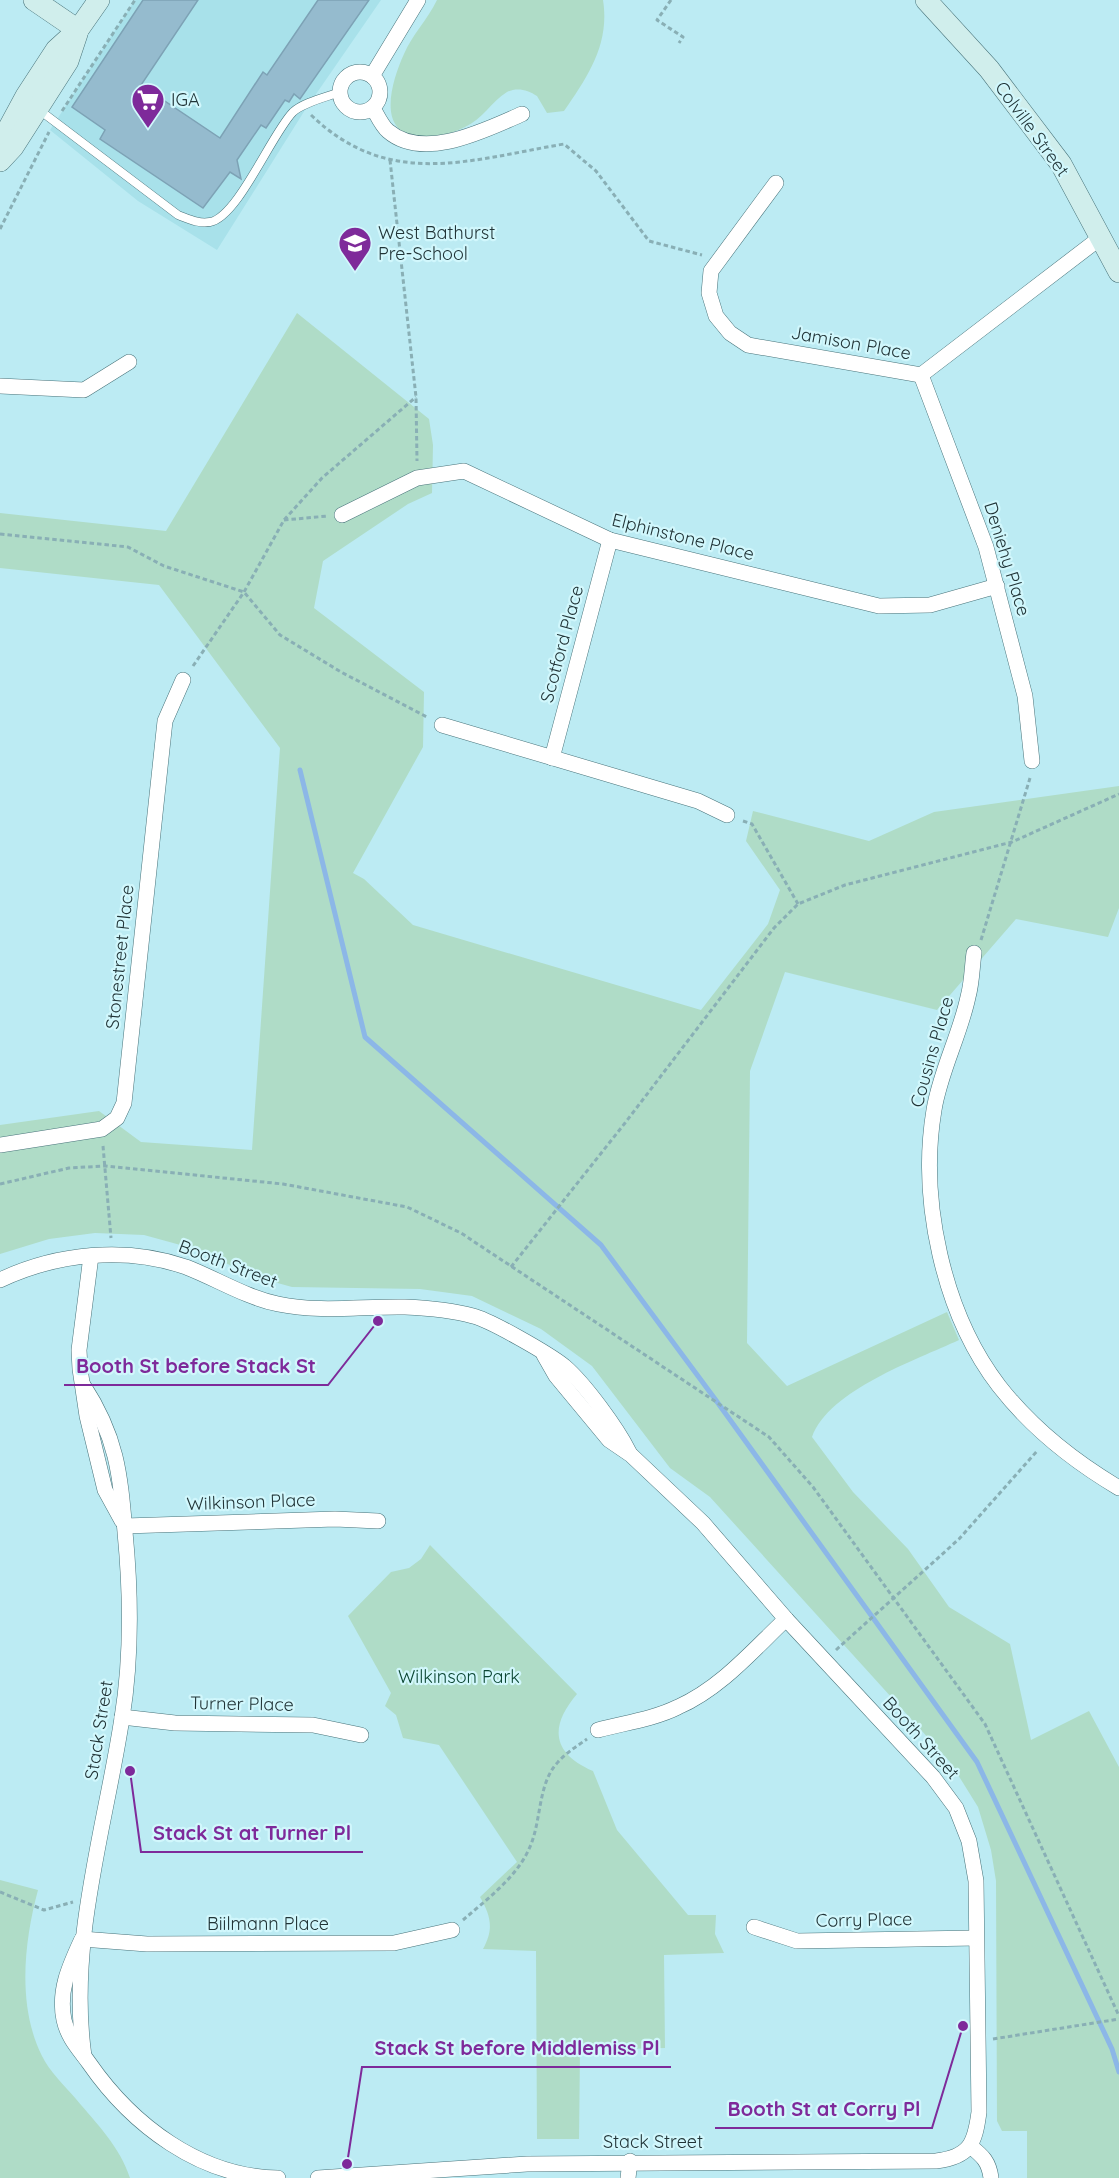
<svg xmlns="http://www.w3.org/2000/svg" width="1119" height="2178" viewBox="0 0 1119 2178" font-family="Quicksand,sans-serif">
	<rect width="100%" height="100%" fill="#bcebf3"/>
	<polygon fill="#a8e1ea" points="135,0 381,0 305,110 217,250 138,201 50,130"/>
	<g fill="#afdcc7">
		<path d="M437 0H603C610 44 588 76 564 111L547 113 537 96C528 90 517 87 507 92 491 102 483 119 465 127 449 135 435 138 417 136 376 132 392 80 404 54 412 35 428 19 437 0Z"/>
		<path d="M297 313 429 419 433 445 432 493 408 504 323 561 314 608 424 692 423 747 353 873 364 879 413 925 701 1010 768 924 780 890 746 841 753 811 869 841 934 812 1119 786V908L1108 937 1016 919 937 1010 785 972 750 1071 747 1343 787 1386 947 1312 959 1340C916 1360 829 1390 812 1437L853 1492 908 1549 949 1607 1010 1644 1031 1740 1089 1711 1119 1767V2178H1027V2131H1002L997 2121 996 1881 991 1850 978 1807 950 1762 710 1497 670 1468 592 1366 541 1329 472 1296 420 1289 292 1287 256 1277 195 1249 144 1235 95 1233 49 1239 0 1254V1125L99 1111 141 1142 252 1150 280 748 159 585 0 568V513L166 531Z"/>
		<path d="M430 1545 577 1694C549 1727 552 1753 593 1771L617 1830 688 1915H716L715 1934 724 1953 664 1955 665 2048 580 2050 579 2139H537L536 1951 483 1949C494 1929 491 1916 480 1897L517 1862 439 1745 403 1738 396 1715 385 1706 391 1693 348 1616 391 1572 409 1568 421 1559Z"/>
		<path d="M0 1880 38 1890C24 1942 17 2006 42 2056 49 2071 65 2086 76 2099 97 2124 120 2147 130 2178H0Z"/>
	</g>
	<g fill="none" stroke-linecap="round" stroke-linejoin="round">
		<polyline stroke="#8cb7e7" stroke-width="5" points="300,770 365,1037 601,1245 715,1399 977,1762 1112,2049 1119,2072"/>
	</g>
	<polygon fill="#95bbce" stroke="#7da2b5" stroke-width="1.5" points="143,0 198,0 141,85 220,138 263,72 267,75 318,0 369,0 300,99 294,94 289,102 285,100 266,128 261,125 237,160 241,179 230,172 203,208 100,139 105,130 72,107"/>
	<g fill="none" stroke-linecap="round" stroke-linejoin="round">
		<defs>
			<path id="lane" d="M38 109 178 215C189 219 198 224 210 222 238 217 272 133 293 112 304 102 327 97 340 92"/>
			<g id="street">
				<circle cx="360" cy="92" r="20"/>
				<polyline points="372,76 418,0"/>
				<path d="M373 108C377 115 382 126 388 131 424 162 487 129 522 114"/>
				<polyline points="776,183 711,271 709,293 716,316 730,333 748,345 921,375 1100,238"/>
				<polyline points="921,375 986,547 1025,696 1032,761"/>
				<polyline points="0,386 84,390 129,362"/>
				<polyline points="342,515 417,478 464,471 610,540 879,606 930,605 997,586"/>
				<polyline points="442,725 698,801 727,815"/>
				<polyline points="552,758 610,540"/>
				<path d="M974 953C972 967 972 983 968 997 960 1035 940 1072 934 1110 919 1200 943 1313 999 1386 1031 1427 1075 1462 1119 1488"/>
				<polyline points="0,1145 102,1129 117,1118 124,1103 165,721 183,680"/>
				<polyline points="91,1256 79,1350 80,1369 87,1416 105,1490 122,1521"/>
				<path d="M0 1280C57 1253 126 1246 186 1267 217 1279 245 1297 278 1304 321 1313 363 1306 405 1307 427 1308 451 1310 473 1316 490 1320 549 1354 564 1366 585 1384 617 1428 629 1452"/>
				<path d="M83 1385C117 1437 120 1473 125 1532 131 1594 132 1656 122 1718 105 1829 68 1943 84 2056"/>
				<polyline points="125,1526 335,1519 378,1521"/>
				<polyline points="122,1717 175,1723 313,1725 361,1735"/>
				<path d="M598 1730C624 1723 654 1719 678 1707 721 1688 753 1650 786 1619"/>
				<polyline points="754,1927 797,1941 976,1938"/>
				<polyline points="82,1939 147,1944 394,1943 452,1930"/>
				<path d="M81 1941C69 1967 58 1991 64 2020 68 2038 79 2049 89 2063 132 2125 200 2177 278 2178"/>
				<path d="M970 2146C983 2156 989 2162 991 2178"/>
				<path d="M318 2178 527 2164 936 2161C970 2157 975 2143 979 2112L976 1881 969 1841 956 1808 933 1777 786 1619 703 1523 631 1455 609 1440 556 1376 544 1355"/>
				<polyline points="628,2178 630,2161"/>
			</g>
			<g id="secondary">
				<polyline points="34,0 78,30"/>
				<polyline points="926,0 989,69 1061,164 1119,272"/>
				<polyline points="0,144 26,96 56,50 78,30 99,0"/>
				<polyline points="0,161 13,147 68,61 77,34"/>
			</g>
		</defs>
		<use href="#lane" stroke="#48737a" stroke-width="9"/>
		<use href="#street" stroke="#48737a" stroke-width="16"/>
		<use href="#secondary" stroke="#48737a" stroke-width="22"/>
		<g stroke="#89afb5" stroke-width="3" stroke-dasharray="4.5 3" stroke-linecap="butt">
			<polyline points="671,0 657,20 683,37 679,43"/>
			<polyline points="62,111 135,0"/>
			<path d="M311 115C389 190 469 160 564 144L596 171 649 241 702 255"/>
			<polyline points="390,160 416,397 417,461"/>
			<polyline points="0,229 49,132"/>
			<polyline points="284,520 328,516"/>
			<polyline points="0,534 128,547 164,566 244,592 280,635 341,672 427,717"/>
			<polyline points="193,666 244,592 284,520 322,478 416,397"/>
			<polyline points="743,821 752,824 798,904"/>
			<polyline points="981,940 1030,778"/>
			<polyline points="103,1146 111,1238"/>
			<polyline points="0,1184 69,1168 105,1166 283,1184 407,1207 461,1233 769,1437 813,1487 985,1724 1119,2016"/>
			<polyline points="511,1267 625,1123 774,928 798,904 845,885 1012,842 1119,794"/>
			<polyline points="836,1650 959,1539 1038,1450"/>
			<polyline points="0,1892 44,1910 73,1902"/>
			<path d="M463 1920C486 1900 516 1878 529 1849 542 1822 537 1784 558 1762 566 1753 577 1746 587 1739"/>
			<polyline points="993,2039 1119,2019"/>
		</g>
		<use href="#lane" stroke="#fff" stroke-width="8"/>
		<use href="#street" stroke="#fff" stroke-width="15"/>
		<use href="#secondary" stroke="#d0eeec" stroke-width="21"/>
	</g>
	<defs>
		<symbol id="supermarket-pin" viewBox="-11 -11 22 30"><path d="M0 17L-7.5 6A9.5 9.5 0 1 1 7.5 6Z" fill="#7e2a9a" stroke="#d1f7fc"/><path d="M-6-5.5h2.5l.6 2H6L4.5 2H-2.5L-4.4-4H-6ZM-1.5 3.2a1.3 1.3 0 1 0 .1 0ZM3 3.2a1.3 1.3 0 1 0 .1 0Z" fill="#fff"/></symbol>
		<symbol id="school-pin" viewBox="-11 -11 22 30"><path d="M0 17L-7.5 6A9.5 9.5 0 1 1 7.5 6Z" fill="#7e2a9a" stroke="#d1f7fc"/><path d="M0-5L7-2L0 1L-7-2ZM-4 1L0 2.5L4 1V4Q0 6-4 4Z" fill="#fff"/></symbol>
	</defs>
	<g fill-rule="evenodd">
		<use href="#supermarket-pin" x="129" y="81" width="38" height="52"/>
		<use href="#school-pin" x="336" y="224" width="38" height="52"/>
	</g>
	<g text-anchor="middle" stroke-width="4.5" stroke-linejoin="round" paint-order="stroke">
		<g font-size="18" fill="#213437" stroke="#d1f7fc" text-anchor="start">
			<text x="171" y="106">IGA</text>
			<text x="378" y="239">West Bathurst<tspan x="378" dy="21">Pre-School</tspan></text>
		</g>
		<g font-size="18" fill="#213437" stroke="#d1f7fc">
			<text transform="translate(1032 129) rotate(54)" y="6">Colville Street</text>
			<text transform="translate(851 343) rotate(10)" y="6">Jamison Place</text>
			<text transform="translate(683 537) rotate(14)" y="6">Elphinstone Place</text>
			<text transform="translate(1007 559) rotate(73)" y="6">Deniehy Place</text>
			<text transform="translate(562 644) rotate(-75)" y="6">Scotford Place</text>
			<text transform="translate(120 957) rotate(-84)" y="6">Stonestreet Place</text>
			<text transform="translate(932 1052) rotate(-74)" y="6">Cousins Place</text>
			<text transform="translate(228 1264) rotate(21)" y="6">Booth Street</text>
			<text transform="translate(251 1502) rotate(-2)" y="6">Wilkinson Place</text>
			<text transform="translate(242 1704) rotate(1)" y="6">Turner Place</text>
			<text transform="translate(99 1730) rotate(-81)" y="6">Stack Street</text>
			<text transform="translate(921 1738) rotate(48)" y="6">Booth Street</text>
			<text transform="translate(864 1920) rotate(-1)" y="6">Corry Place</text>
			<text x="268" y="1930">Biilmann Place</text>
			<text x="653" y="2148">Stack Street</text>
		</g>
		<g font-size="18" fill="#0b4632" stroke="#d1f7fc">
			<text x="459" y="1683">Wilkinson Park</text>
		</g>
	</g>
	<path fill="none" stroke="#7e2a9a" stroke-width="2" d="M378 1321L328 1385H64M130 1771L141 1852H363M347 2164L362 2067H671M963 2026L932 2128H715"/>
	<g fill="#7e2a9a" stroke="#d1f7fc" stroke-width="2">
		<circle cx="378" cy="1321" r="6"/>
		<circle cx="130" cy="1771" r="6"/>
		<circle cx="347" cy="2164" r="6"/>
		<circle cx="963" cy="2026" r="6"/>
	</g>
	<g font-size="20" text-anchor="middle" font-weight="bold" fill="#7e2a9a" stroke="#d1f7fc" stroke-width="4.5" stroke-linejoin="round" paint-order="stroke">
		<text x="196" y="1373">Booth St before Stack St</text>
		<text x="252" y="1840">Stack St at Turner Pl</text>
		<text x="517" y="2055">Stack St before Middlemiss Pl</text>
		<text x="824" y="2116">Booth St at Corry Pl</text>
	</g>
</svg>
